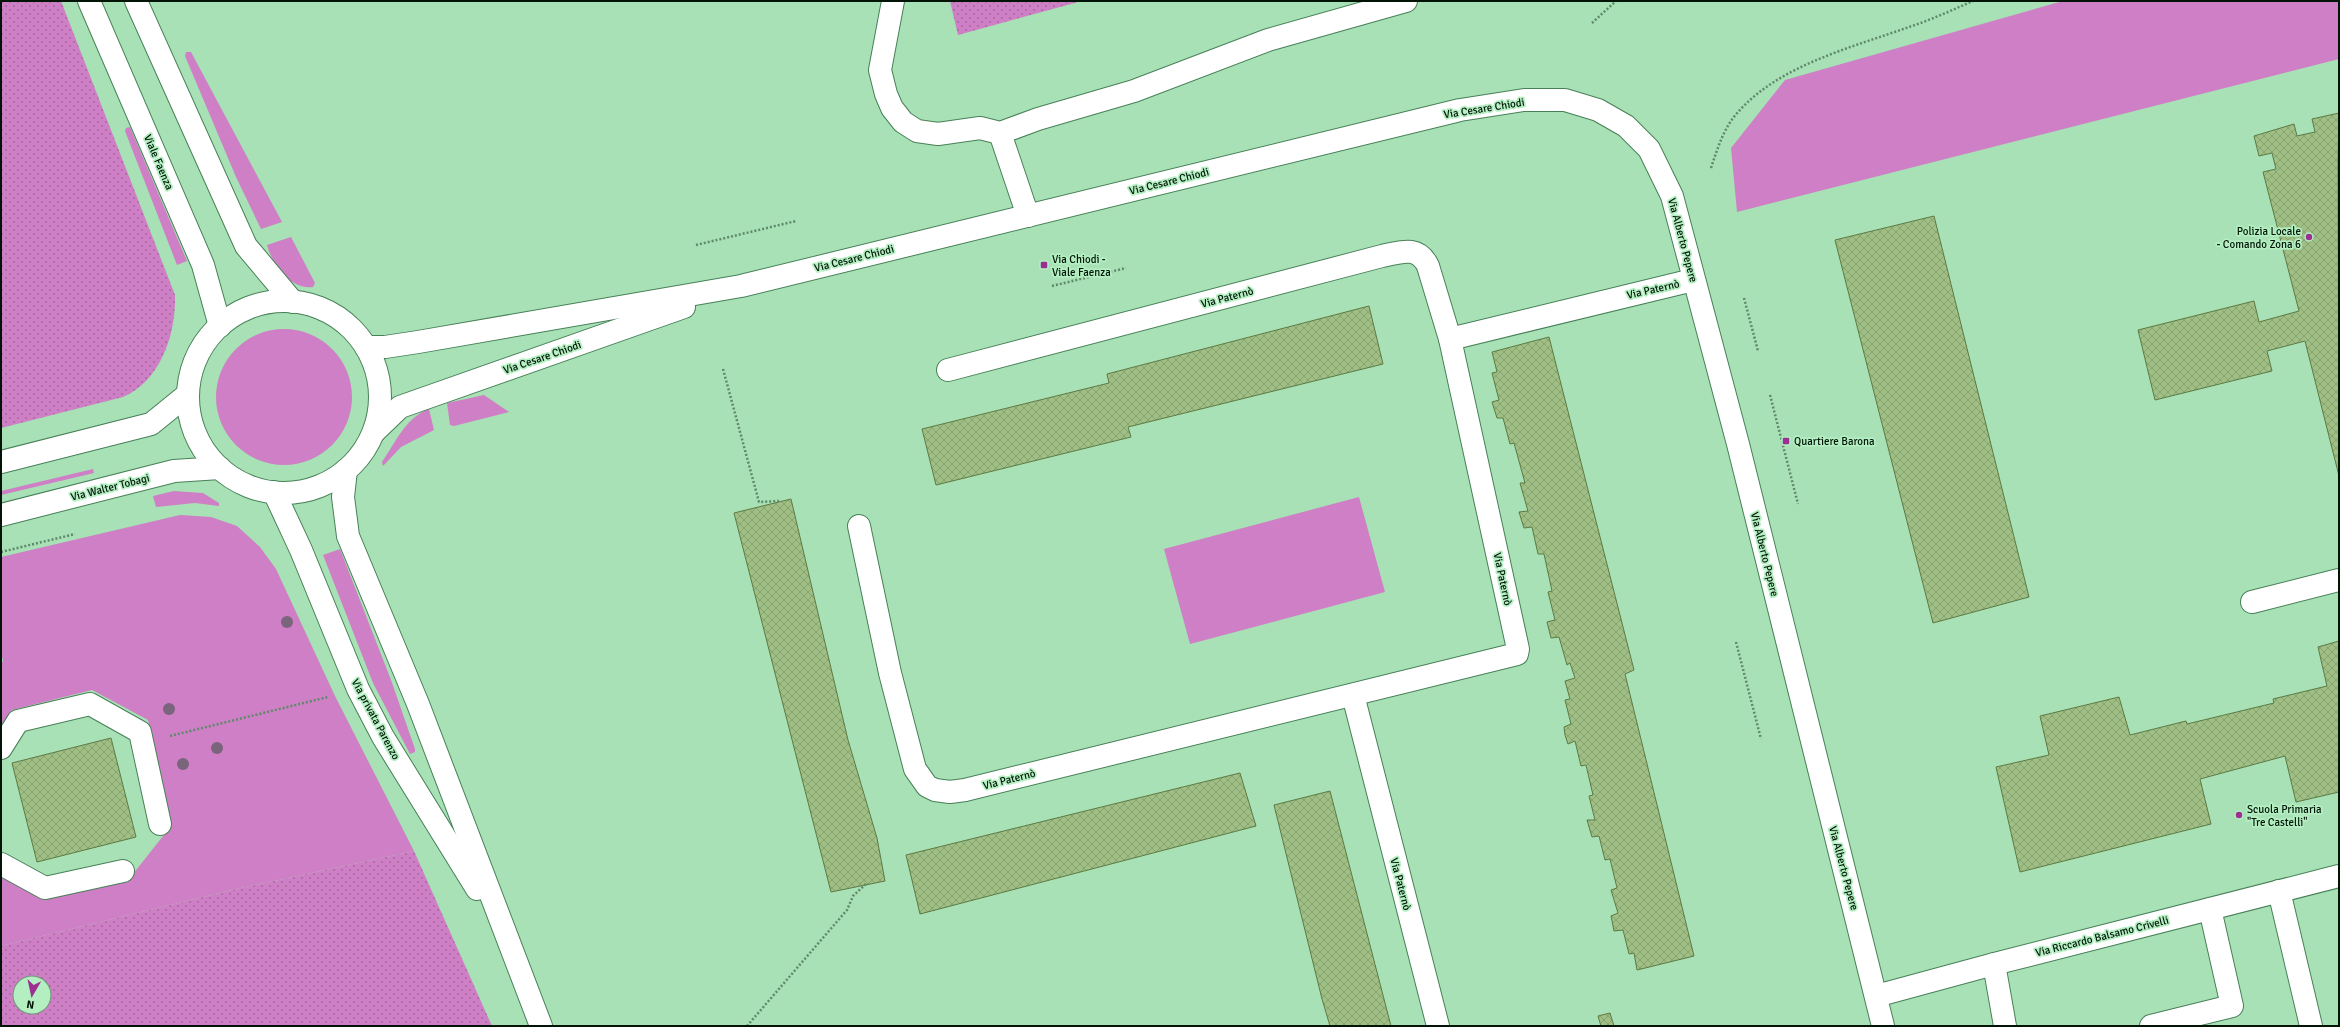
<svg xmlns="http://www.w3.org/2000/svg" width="2340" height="1027" viewBox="0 0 2340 1027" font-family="Signika,sans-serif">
	<defs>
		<pattern id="park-dots" width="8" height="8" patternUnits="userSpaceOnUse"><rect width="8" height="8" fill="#cf7fc5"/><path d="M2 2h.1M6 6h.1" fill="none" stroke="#a6679e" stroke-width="1.8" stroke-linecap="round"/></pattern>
		<pattern id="building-cross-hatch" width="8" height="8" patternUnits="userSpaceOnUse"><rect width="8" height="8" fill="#9fbf85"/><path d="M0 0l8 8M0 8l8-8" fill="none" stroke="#87a371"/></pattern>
	</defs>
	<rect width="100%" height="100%" fill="#a7e1b5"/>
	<g fill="#cf7fc5">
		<polygon points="2063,1 2339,1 2339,59 1737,212 1731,148 1785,80"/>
		<polygon points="186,52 191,52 282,222 261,229 236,177 185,56"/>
		<polygon points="130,127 187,261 177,265 125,131 126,128"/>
		<path d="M291 237 315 283 313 287C290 290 272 264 267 245Z"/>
		<circle cx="284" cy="397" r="68"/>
		<polygon points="484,395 509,412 454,426 450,425 447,403"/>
		<path d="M429 409 434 430 401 447 383 466 382 462C396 442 405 418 429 409Z"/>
		<polygon points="93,469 94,473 1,495 1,491"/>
		<polygon points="174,491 203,493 219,503 219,506 195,503 156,507 153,496"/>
		<polygon points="1359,497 1385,592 1190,644 1164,549"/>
		<polygon points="180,515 211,517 237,526 260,547 276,569 335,696 414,851 236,889 1,946 1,875 43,897 129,879 171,826 148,720 92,690 12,710 1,727 1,664 3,661 1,653 1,557"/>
		<polygon points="340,549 391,680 415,749 415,752 410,754 373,683 323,555"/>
	</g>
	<g fill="url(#park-dots)" fill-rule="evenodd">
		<path d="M1 1H61L175 295C176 334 161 380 123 397L1 428Z"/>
		<polygon points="950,1 1082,1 958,35"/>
		<path d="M414 851 492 1026H1V946L236 889ZM20 983H44V1007H20Z"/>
	</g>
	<g fill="url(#building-cross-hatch)" stroke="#5d7a43">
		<polygon points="2339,113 2338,162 2339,476 2305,341 2267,351 2272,371 2155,400 2138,330 2254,301 2259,322 2299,311 2263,172 2276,169 2272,153 2259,156 2254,136 2294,124 2297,136 2315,132 2312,119"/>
		<polygon points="1934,216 2029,597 1933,623 1835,240"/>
		<polygon points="1369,306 1383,364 1128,427 1131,437 936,485 922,429 1109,383 1107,374"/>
		<polygon points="1549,337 1634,670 1625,674 1694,956 1637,970 1634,953 1629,954 1623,930 1614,931 1611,916 1618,913 1611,890 1617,888 1610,859 1605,860 1599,836 1592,837 1587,820 1595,820 1589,796 1593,795 1586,765 1581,766 1575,741 1568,744 1565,735 1564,727 1571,724 1565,700 1570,699 1565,681 1575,678 1570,663 1567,665 1559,637 1551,638 1547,622 1555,620 1548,592 1552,591 1544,554 1538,554 1532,527 1524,528 1519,512 1528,511 1520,483 1525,483 1514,443 1510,444 1503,418 1497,418 1492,402 1499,400 1492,373 1497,372 1492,352"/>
		<polygon points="791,499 848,740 877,838 885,881 831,892 734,513"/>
		<polygon points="2339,641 2339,792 2296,802 2285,756 2200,779 2211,824 2020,872 1996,767 2049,755 2040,716 2119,697 2130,735 2186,721 2187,724 2274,703 2273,699 2327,686 2318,647"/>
		<polygon points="111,738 136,837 37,862 12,763"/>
		<polygon points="1240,773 1256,826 920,914 906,855"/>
		<polygon points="1330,791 1391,1026 1330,1026 1322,999 1274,805"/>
		<polygon points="1610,1013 1614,1026 1601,1026 1598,1016"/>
	</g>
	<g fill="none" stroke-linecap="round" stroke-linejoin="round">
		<defs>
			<g id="minor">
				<polyline points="89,1 203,265 220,326"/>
				<polyline points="136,1 246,246 293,302"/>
				<polyline points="893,1 880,70 886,94 892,108 903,122 917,131 938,134 980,128 1000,133 1038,119 1134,91 1268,40 1406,1"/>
				<polyline points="1000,133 1028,216"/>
				<circle cx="284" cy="397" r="96"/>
				<polyline points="1450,339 1693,280"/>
				<polyline points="366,347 385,347 418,342 741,286 1460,110 1524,100 1565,100 1598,110 1626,126 1649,149 1672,196 1738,444 1883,1026"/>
				<polyline points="374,432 400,407 684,307"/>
				<polyline points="1,462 151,424 188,394"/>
				<polyline points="346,470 343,497 348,536 418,704 541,1026"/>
				<polyline points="274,492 301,550 358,689 383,737 477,889"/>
				<polyline points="1,515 174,471 220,468"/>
				<path d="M859 526 890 673 915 769 927 786 935 790 950 792 965 790 1517 654 1518 649 1450 339 1428 266C1418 245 1401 252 1382 256L948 370"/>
				<polyline points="2252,602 2339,580"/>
				<polyline points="1353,695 1438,1026"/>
				<polyline points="1,748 18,721 90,704 140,732 160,824"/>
				<polyline points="1,864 45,888 123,871"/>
				<polyline points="2279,891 2311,1026"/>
				<polyline points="1994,964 2005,1026"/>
				<polyline points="1876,996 1994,964 2339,876"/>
				<polyline points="2151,1026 2232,1006 2210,909"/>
			</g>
		</defs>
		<use href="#minor" stroke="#488058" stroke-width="24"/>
		<g stroke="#5f896a" stroke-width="2.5" stroke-dasharray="2 2" stroke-linecap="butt">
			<polyline points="1592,23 1616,1"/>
			<path d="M1711 168C1718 147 1724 127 1739 111 1780 65 1853 47 1909 27 1931 20 1952 10 1973 1"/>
			<polyline points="696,245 796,221"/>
			<polyline points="1052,286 1126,268"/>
			<polyline points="1744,298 1758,351"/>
			<polyline points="723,369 759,502 779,501"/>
			<polyline points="1770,395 1798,504"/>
			<polyline points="1,552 75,534"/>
			<polyline points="1736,642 1761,739"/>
			<polyline points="170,736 328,697"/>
			<polyline points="747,1026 847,910 853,896 867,883"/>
		</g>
		<use href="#minor" stroke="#fff" stroke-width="22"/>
	</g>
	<g fill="#7a657d">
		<circle cx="287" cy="622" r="6"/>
		<circle cx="169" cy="709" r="6"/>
		<circle cx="217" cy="748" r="6"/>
		<circle cx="183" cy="764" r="6"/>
	</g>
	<g fill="#9b3092" stroke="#b4efc2" stroke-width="1.5">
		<circle cx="2309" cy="237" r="4"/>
		<rect x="1040" y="261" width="8" height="8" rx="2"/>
		<rect x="1782" y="437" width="8" height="8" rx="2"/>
		<circle cx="2239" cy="815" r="4"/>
	</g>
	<g text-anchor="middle" stroke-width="3.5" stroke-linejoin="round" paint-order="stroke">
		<g font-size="11" fill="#011406" stroke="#b4efc2">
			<text transform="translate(1484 108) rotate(-9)" y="4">Via Cesare Chiodi</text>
			<text transform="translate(159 162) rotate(67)" y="4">Viale Faenza</text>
			<text transform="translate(1169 181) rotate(-14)" y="4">Via Cesare Chiodi</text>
			<text transform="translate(1683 240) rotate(75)" y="4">Via Alberto Pepere</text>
			<text transform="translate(854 258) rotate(-14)" y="4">Via Cesare Chiodi</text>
			<text transform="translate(1653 289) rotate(-13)" y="4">Via Paternò</text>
			<text transform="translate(1227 297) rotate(-15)" y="4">Via Paternò</text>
			<text transform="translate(542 357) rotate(-19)" y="4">Via Cesare Chiodi</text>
			<text transform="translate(110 487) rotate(-14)" y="4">Via Walter Tobagi</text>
			<text transform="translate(1765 554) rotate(76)" y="4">Via Alberto Pepere</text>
			<text transform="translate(1503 579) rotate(78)" y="4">Via Paternò</text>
			<text transform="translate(376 719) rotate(62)" y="4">Via privata Parenzo</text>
			<text transform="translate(1009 779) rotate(-14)" y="4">Via Paternò</text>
			<text transform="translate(1844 868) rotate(75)" y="4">Via Alberto Pepere</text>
			<text transform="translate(1401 884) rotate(75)" y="4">Via Paternò</text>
			<text transform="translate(2102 936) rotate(-14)" y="4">Via Riccardo Balsamo Crivelli</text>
		</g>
		<g font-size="11" fill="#011406" stroke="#b4efc2" text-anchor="start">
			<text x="2301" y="235" text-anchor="end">Polizia Locale<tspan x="2301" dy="13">- Comando Zona 6</tspan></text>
			<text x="1052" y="263">Via Chiodi -<tspan x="1052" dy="13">Viale Faenza</tspan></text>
			<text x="1794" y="445">Quartiere Barona</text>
			<text x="2247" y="813">Scuola Primaria<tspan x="2247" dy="13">"Tre Castelli"</tspan></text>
		</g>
	</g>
	<rect width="2340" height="1027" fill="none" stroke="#011406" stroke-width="4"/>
	<g transform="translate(32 995) rotate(189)"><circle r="19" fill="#b4efc2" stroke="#6c9777"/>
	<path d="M0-3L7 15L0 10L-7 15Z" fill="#9b3092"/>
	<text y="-6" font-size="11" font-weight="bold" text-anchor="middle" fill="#011406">N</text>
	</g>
</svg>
